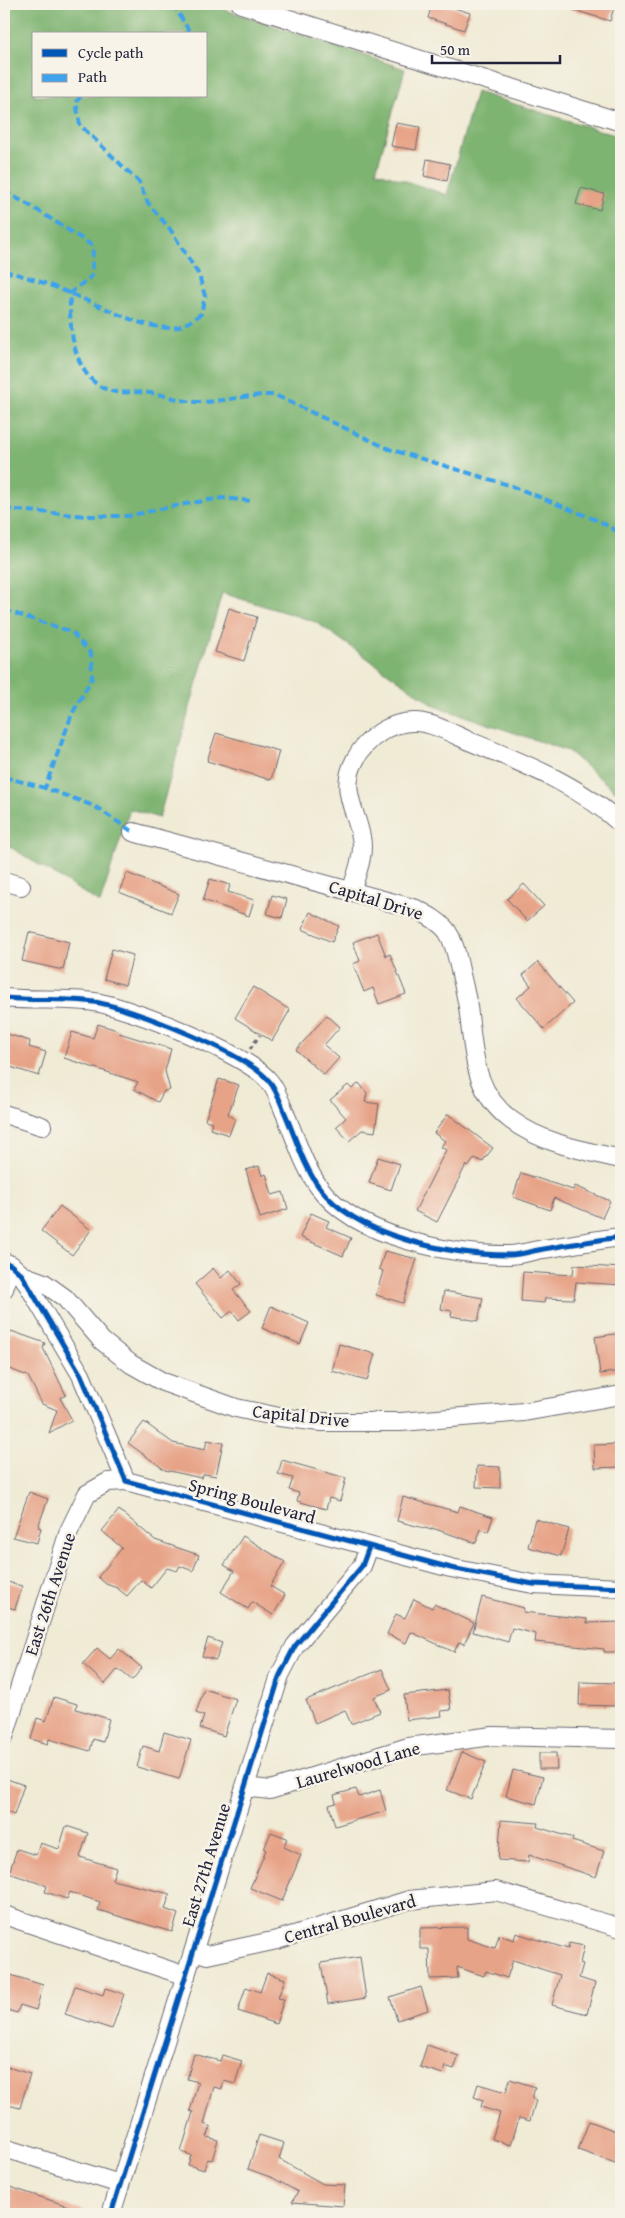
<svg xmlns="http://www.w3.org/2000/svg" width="625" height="2218" viewBox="0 0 625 2218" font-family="'Gentium Book Plus',serif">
	<rect width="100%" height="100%" fill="#f7f3e8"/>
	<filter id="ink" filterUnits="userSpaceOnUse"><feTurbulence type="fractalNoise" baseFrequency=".02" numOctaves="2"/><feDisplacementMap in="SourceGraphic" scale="10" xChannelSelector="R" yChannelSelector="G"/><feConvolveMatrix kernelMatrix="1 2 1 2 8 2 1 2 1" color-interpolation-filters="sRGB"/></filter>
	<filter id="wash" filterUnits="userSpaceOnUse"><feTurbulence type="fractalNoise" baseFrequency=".0096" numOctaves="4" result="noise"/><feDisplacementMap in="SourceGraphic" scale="20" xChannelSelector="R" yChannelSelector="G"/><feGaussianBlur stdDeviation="1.12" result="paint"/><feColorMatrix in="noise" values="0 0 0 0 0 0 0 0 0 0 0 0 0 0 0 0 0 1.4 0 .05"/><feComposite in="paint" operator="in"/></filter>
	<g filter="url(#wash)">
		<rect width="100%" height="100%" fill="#f0ebd5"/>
		<path fill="#7eb471" stroke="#506b56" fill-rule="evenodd" d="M4 4H207L405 69 376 171 447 195 476 92 621 137V796L568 751 435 706 316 622 222 593 159 818 130 809 100 903 4 843ZM34 34H206V96H34Z"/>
		<g id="blocks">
			<g fill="#e7a387">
				<polygon points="432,4 442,4 470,13 464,30 428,18"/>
				<polygon points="564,4 615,4 610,21 564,7"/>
				<polygon points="396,123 420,127 416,150 391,146"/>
				<polygon points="427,159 450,164 447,181 424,176"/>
				<polygon points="581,188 604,194 600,210 576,204"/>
				<polygon points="229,608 257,617 244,661 215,652"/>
				<polygon points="216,733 279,751 271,780 207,761"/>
				<polygon points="127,873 179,894 171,913 119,892"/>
				<polygon points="210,879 230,885 228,892 254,900 249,916 203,900"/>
				<polygon points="524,884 544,906 527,921 507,899"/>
				<polygon points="272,895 287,899 282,918 267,914"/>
				<polygon points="310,912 339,926 332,942 302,929"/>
				<polygon points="29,932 69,942 63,970 22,961"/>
				<polygon points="377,933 386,956 390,954 406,994 379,1004 373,988 364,992 353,964 360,961 353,942"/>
				<polygon points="112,949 133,955 125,985 104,979"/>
				<polygon points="538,962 573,1003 544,1029 517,998 531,986 523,975"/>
				<polygon points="253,987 290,1010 272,1041 235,1018"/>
				<polygon points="327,1015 340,1027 324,1045 339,1058 324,1075 296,1050"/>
				<polygon points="98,1024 120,1031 119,1033 171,1049 165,1071 170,1090 164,1091 158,1102 134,1089 138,1082 64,1058 72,1032 93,1038"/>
				<polygon points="4,1033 30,1041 29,1047 46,1052 39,1076 4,1065"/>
				<polygon points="219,1079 239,1085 228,1114 235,1119 229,1135 210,1129 212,1122 205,1120"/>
				<polygon points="359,1083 367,1093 365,1102 379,1104 375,1132 362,1130 349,1141 336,1127 346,1118 330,1100 348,1085 352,1089"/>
				<polygon points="448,1114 493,1148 482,1162 475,1158 468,1167 466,1165 437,1222 415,1211 446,1150 441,1147 445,1141 434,1133"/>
				<polygon points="378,1157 400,1164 391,1190 369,1183"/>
				<polygon points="259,1166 262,1176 266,1174 272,1195 283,1192 288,1209 260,1218 246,1170"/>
				<polygon points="521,1173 573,1190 575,1186 610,1201 602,1218 554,1198 550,1210 513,1197"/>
				<polygon points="60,1206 91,1230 72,1255 41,1231"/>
				<polygon points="311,1213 329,1221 326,1227 351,1238 343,1256 300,1237"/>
				<polygon points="385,1251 417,1259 403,1303 376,1295 383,1271 379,1269"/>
				<polygon points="574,1265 621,1268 621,1285 576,1282 574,1299 545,1298 544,1303 521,1301 523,1272 573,1275"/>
				<polygon points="213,1268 221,1278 230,1270 241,1284 233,1290 251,1311 239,1320 232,1311 223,1318 195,1284"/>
				<polygon points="444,1291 483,1298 478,1321 451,1316 452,1311 441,1309"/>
				<polygon points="271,1306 309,1323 300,1344 262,1328"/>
				<polygon points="11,1331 45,1343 43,1348 66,1395 60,1398 72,1420 49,1433 57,1410 42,1404 28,1376 7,1368 10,1359 4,1357 4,1351"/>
				<polygon points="621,1333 621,1371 600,1374 595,1337"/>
				<polygon points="339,1344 375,1354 367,1381 332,1371"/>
				<polygon points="144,1422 173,1443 205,1450 207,1440 223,1443 216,1476 204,1474 201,1478 165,1470 128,1443"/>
				<polygon points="621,1444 621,1467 595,1468 594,1445"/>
				<polygon points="282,1460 346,1478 340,1501 329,1498 326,1509 297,1501 299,1493 289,1490 293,1478 278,1474"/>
				<polygon points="477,1466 500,1467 500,1488 476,1487"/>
				<polygon points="29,1492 48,1499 38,1527 41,1528 37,1543 13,1537"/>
				<polygon points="403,1497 458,1512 460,1506 493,1517 488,1532 481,1529 476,1543 432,1528 432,1530 397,1521"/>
				<polygon points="119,1510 155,1540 199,1555 193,1571 180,1566 177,1571 167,1568 151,1588 141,1580 127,1596 117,1588 106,1584 98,1577 122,1548 102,1531"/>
				<polygon points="535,1519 569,1529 561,1556 528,1547"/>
				<polygon points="243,1536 285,1562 270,1586 285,1595 273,1615 252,1602 248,1609 221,1592 234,1571 224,1565"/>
				<polygon points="4,1581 22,1586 15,1609 4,1606"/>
				<polygon points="482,1597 524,1608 523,1612 587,1619 587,1623 621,1622 621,1652 604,1652 604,1649 535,1642 536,1634 512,1628 508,1642 473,1632"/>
				<polygon points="414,1599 432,1608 434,1604 474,1623 464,1644 459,1642 454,1652 411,1632 406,1643 387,1634 396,1614 405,1618"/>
				<polygon points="208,1638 222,1643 216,1660 202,1656"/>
				<polygon points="97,1648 110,1659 119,1649 142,1668 132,1680 118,1669 105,1684 83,1664"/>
				<polygon points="382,1669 391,1690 374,1697 380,1712 351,1724 345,1710 315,1723 306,1700"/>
				<polygon points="580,1682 617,1683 616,1706 579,1705"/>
				<polygon points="204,1689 236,1699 224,1736 200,1728 204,1716 196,1713"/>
				<polygon points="448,1690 451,1710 441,1711 442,1716 407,1720 404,1695"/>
				<polygon points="54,1697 77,1704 76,1709 109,1719 103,1742 93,1739 90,1751 49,1739 48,1744 31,1739 37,1718 46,1721"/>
				<polygon points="164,1732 191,1740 179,1779 137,1767 143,1746 159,1751"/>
				<polygon points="462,1752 486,1762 471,1799 447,1790"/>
				<polygon points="539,1753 556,1753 557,1769 539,1769"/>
				<polygon points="513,1770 543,1777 536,1804 506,1796"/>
				<polygon points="4,1778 24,1785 14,1815 4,1811"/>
				<polygon points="356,1789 359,1797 380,1790 386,1811 335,1826 329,1805 336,1803 334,1795"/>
				<polygon points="501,1820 538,1823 537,1827 573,1838 572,1841 604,1851 596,1877 529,1855 528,1862 498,1860"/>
				<polygon points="66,1826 88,1833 80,1857 116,1868 112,1880 170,1894 165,1909 178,1914 172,1932 98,1910 100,1902 70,1892 67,1899 45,1892 47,1886 9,1873 17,1849 36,1855 40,1843 59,1849"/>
				<polygon points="271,1832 287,1838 284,1847 301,1855 282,1901 250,1888 266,1850 264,1849"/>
				<polygon points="467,1927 467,1939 495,1948 499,1935 514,1940 516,1933 568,1949 569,1943 584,1946 580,1963 583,1964 579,1978 595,1983 587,2014 552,2005 560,1975 513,1960 507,1978 486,1971 484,1976 457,1967 458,1978 430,1979 429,1949 420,1949 420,1928"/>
				<polygon points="360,1957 366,1998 328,2004 321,1963"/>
				<polygon points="4,1973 43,1985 36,2010 20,2005 17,2013 4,2009"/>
				<polygon points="267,1973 285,1979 278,1998 284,1999 276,2024 238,2011 246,1987 260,1992"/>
				<polygon points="75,1986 103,1995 105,1988 124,1994 112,2029 65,2014"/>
				<polygon points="421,1987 428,2010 397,2020 390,1997"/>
				<polygon points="427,2045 459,2056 454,2069 445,2066 443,2074 420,2067"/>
				<polygon points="194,2054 220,2061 222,2055 242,2061 235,2084 224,2081 222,2089 214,2087 204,2124 211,2127 207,2137 218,2140 212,2160 207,2159 204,2170 188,2165 191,2155 181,2152 193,2112 190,2111 198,2082 187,2079"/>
				<polygon points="4,2066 30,2074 20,2108 4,2104"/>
				<polygon points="510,2079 535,2087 532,2099 536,2100 530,2121 519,2118 511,2145 492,2139 500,2113 481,2107 483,2100 474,2097 478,2084 506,2092"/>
				<polygon points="589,2121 621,2133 621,2165 578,2150"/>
				<polygon points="259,2135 284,2143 279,2159 323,2184 345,2185 343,2206 292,2202 298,2192 273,2178 248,2169"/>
				<polygon points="4,2185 86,2212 85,2214 4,2214"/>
			</g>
		</g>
	</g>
	<g filter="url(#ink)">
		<use href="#blocks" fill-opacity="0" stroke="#6a6871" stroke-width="1"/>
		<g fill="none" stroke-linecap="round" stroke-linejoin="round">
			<defs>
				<g id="minor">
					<polyline points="241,4 621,122"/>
					<path d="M133 832 416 909C428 915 439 921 447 931 455 943 457 957 460 970 463 983 466 995 468 1007 474 1050 472 1091 511 1120 541 1143 585 1151 621 1159"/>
					<polyline points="4,881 21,886"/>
					<path d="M351 892C356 875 365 855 361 837 356 809 339 790 355 760 366 738 391 721 416 722 434 723 453 734 469 741 523 763 578 784 621 824"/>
					<path d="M4 998C34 1001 65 998 94 1002 130 1007 247 1054 269 1081 276 1089 280 1101 284 1111 295 1136 303 1165 319 1187 356 1237 450 1255 509 1255 520 1255 532 1251 543 1249 569 1245 595 1240 621 1237"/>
					<polyline points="4,1114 42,1126"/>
					<polyline points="4,1262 11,1265 22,1275 81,1375 126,1481 451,1568 533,1584 621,1588"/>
					<polyline points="22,1275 44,1283 65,1298 102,1341 131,1364 163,1382 236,1408 279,1417 320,1422 401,1422 524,1412 621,1395"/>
					<polyline points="4,1289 11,1265"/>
					<polyline points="4,1737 69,1531 87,1494 108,1482 126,1481"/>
					<polyline points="245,1787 270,1790 408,1747 493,1736 621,1739"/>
					<polyline points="4,1915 186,1976"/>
					<polyline points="194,1951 207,1955 277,1940 409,1900 496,1891 621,1928"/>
					<polyline points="4,2148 120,2184"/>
					<polyline points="111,2214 280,1675 295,1646 362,1566 369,1547"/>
				</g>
			</defs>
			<use href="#minor" stroke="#6a6871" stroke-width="20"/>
			<polyline stroke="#6a6871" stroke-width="3" stroke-dasharray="4 4" stroke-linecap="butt" points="250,1049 260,1035"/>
			<use href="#minor" stroke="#fff" stroke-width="18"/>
			<g stroke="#3ea2ec" stroke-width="4" stroke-dasharray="8 4" stroke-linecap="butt">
				<polyline points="173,4 191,34"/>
				<path d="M4 191 34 208 93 246 92 276 70 293C69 326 72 380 111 391 123 394 137 391 150 393 168 395 184 403 202 402 227 401 250 394 275 395L389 449 512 486 601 522 621 534"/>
				<path d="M4 271C36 278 67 292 97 305 121 315 143 327 170 328 182 328 191 321 201 314L205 296 199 275 170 229 148 203 139 182 80 125 76 102 81 96"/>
				<polyline points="4,509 87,516 128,516 179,505 222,498 251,501"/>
				<polyline points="4,610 72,632 91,654 92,678 72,714 45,788"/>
				<polyline points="4,777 45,788 94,806 133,832"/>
			</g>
			<defs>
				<g id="cycleway">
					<path d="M4 998C34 1001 65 998 94 1002 130 1007 247 1054 269 1081 276 1089 280 1101 284 1111 295 1136 303 1165 319 1187 356 1237 450 1255 509 1255 520 1255 532 1251 543 1249 569 1245 595 1240 621 1237"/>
					<polyline points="4,1262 11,1265 22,1275 81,1375 126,1481 451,1568 533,1584 621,1588"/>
					<polyline points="111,2214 280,1675 295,1646 362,1566 369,1547"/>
				</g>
			</defs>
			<use href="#cycleway" stroke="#f7f3e8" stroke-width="8"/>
			<use href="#cycleway" stroke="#0057b8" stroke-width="5"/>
		</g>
	</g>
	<g text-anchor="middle" stroke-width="5" stroke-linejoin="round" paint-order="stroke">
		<g font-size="18" fill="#22223b" stroke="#f7f3e8">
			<text transform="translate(376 900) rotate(17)" y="6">Capital Drive</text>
			<text transform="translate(301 1416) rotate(6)" y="6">Capital Drive</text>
			<text transform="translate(252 1501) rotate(15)" y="6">Spring Boulevard</text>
			<text transform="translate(50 1594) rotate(-72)" y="6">East 26th Avenue</text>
			<text transform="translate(358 1765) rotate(-16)" y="6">Laurelwood Lane</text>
			<text transform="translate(206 1865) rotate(-73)" y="6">East 27th Avenue</text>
			<text transform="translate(350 1919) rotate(-16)" y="6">Central Boulevard</text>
		</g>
	</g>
	<rect width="625" height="2218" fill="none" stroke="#f7f3e8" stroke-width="20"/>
	<rect x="32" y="32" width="175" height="65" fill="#f7f3e8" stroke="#a29fa3"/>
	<rect x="42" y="49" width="25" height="8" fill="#0057b8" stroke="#a29fa3"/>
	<text x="78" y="58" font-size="15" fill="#22223b">Cycle path</text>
	<rect x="42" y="74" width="25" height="8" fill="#3ea2ec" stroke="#a29fa3"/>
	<text x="78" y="82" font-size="15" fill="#22223b">Path</text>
	<path d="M432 55v8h128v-8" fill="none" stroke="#22223b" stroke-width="2.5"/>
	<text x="440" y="55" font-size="15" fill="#22223b" stroke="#f7f3e8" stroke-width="4" paint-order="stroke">50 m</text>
</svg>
